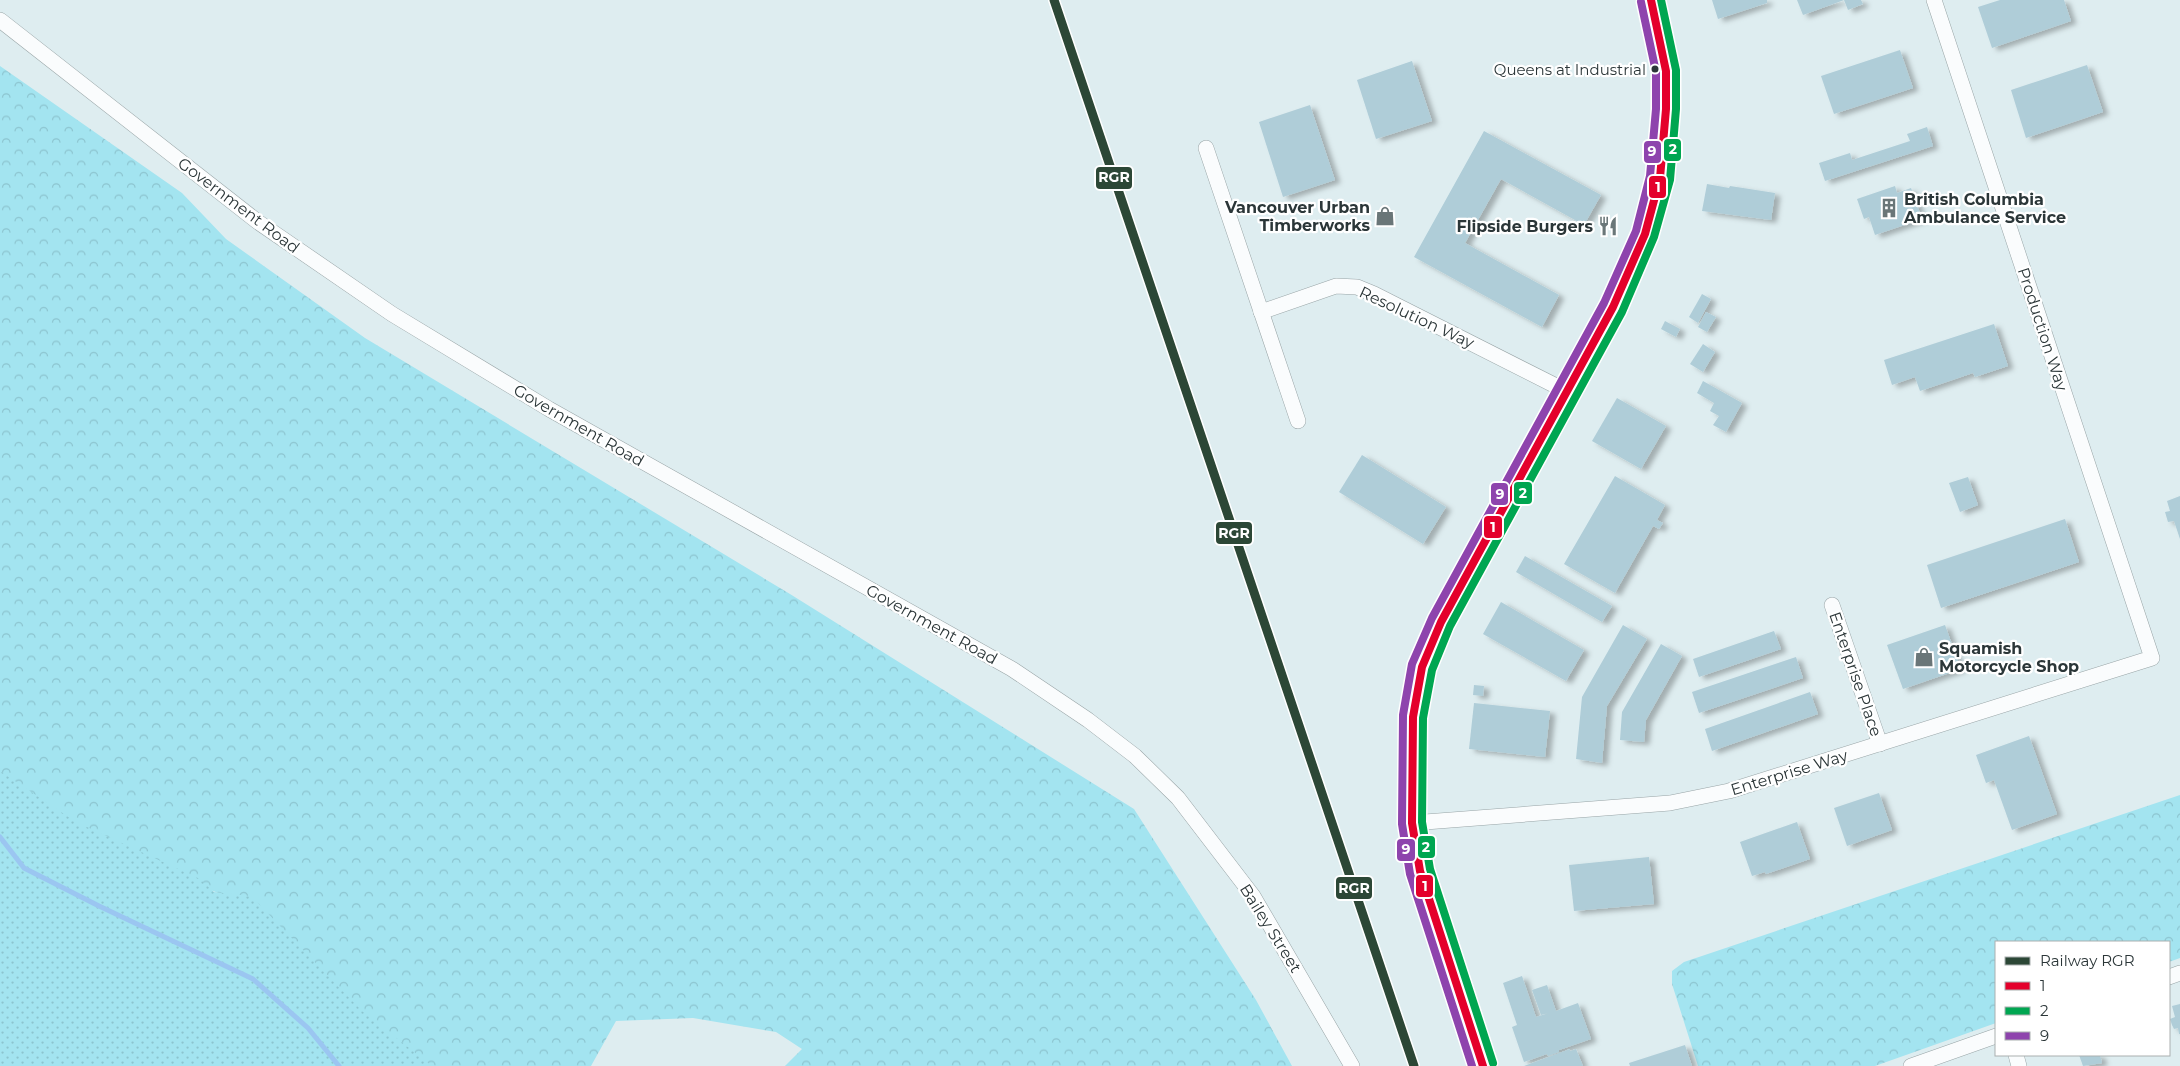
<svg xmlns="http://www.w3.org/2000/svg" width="2180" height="1066" viewBox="0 0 2180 1066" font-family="Montserrat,sans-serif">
	<defs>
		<pattern id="forest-crowns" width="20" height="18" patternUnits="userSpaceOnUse" patternTransform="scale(1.25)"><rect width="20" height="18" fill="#a3e4f0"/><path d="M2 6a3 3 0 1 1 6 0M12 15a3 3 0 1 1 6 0" fill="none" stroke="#8cc4cf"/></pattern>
		<pattern id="park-dots" width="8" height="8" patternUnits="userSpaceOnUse" patternTransform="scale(1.25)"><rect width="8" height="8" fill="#a3e4f0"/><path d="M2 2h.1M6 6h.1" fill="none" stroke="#8cc4cf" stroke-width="1.8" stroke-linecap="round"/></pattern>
		<filter id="shadow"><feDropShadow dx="5.5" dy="3" stdDeviation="2.5" flood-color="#0004"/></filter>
	</defs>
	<rect width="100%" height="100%" fill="#deedf0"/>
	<g fill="url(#forest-crowns)">
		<polygon points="0,66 182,193 226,239 365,338 790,594 1134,809 1256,1000 1292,1066 785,1066 802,1049 776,1032 693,1018 616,1021 591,1066 419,1066 241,902 127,857 0,780"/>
		<polygon points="2180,795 2180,958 2169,962 2169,942 1996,942 1996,1023 1875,1066 1698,1066 1672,984 1672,971 1684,962"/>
	</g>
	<polygon fill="url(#park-dots)" points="0,771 76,822 200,879 214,892 251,896 362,1011 432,1066 0,1066"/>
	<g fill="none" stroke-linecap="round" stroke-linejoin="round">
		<polyline stroke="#9bc6f1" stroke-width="5" points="0,837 24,868 99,906 253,979 308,1028 339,1066"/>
	</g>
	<g fill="#afcdd8" filter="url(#shadow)">
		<polygon points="1712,0 1767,0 1767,3 1718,19"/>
		<polygon points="1797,0 1861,0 1863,4 1848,10 1844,0 1803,15"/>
		<polygon points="2000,0 2064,0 2071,21 1992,48 1978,7"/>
		<polygon points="1900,50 1913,88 1834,114 1821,76"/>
		<polygon points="1412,61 1432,121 1376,139 1357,80"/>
		<polygon points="2087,65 2103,112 2026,138 2011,90"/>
		<polygon points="1310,105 1335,180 1283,197 1259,122"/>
		<polygon points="1927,127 1933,146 1825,181 1819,163 1850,153 1852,160 1910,141 1907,134"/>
		<polygon points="1484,131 1601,195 1584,225 1501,179 1465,243 1559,295 1542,327 1414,257"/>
		<polygon points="1707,184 1729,188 1730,186 1775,193 1771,220 1702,211"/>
		<polygon points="1895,186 1897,193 1911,188 1922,219 1875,235 1869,217 1864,219 1857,199"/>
		<polygon points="1702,294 1711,299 1698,323 1689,317"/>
		<polygon points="1706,312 1716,317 1707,332 1698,327"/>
		<polygon points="1665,321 1680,329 1676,337 1661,329"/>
		<polygon points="1994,324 2008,366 1975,377 1973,373 1920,391 1915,377 1892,385 1884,360"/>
		<polygon points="1703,344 1715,352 1703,372 1690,364"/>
		<polygon points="1703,381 1742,403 1726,432 1713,425 1719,416 1710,411 1714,403 1697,393"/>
		<polygon points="1617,398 1666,426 1641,469 1592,441"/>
		<polygon points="1362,455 1446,507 1423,544 1339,492"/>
		<polygon points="1615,476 1665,505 1657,520 1663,523 1659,529 1653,526 1615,593 1564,564"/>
		<polygon points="1968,477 1978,505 1960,512 1949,483"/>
		<polygon points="2180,496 2180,539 2174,521 2168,522 2165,512 2170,511 2167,501"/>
		<polygon points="2065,519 2079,562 1941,608 1927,565"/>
		<polygon points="1525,556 1612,606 1602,622 1516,572"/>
		<polygon points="1501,602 1584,650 1566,681 1483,634"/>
		<polygon points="1623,625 1647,639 1607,706 1602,763 1576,759 1582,697"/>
		<polygon points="1945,625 1961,669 1903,689 1887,645"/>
		<polygon points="1774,631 1781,649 1699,677 1693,659"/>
		<polygon points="1661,644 1682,656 1646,720 1644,742 1620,740 1622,712"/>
		<polygon points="1796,657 1803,678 1699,713 1692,692"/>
		<polygon points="1474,685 1484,686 1483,696 1473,695"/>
		<polygon points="1810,692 1818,714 1712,751 1705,729"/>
		<polygon points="1474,703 1550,711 1545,757 1469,749"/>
		<polygon points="2029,736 2057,814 2012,830 1994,780 1986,783 1976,755"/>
		<polygon points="1879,793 1892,830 1847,846 1834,808"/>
		<polygon points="1797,822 1810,859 1766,874 1765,872 1752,876 1740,842"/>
		<polygon points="1649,857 1654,904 1574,911 1569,865"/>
		<polygon points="1522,976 1536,1017 1549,1013 1541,1015 1532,990 1547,985 1556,1011 1578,1003 1591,1039 1559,1050 1559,1052 1548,1056 1547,1054 1524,1062 1512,1027 1517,1025 1503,983"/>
		<polygon points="2180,1004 2180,1034 2179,1034 2178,1028 2174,1029 2172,1025 2170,1019 2175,1017 2172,1006"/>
		<polygon points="1685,1045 1692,1066 1630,1066 1629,1063"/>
		<polygon points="1570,1049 1570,1051 1576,1049 1583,1066 1524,1066"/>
		<polygon points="2079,1055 2100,1055 2102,1063 2083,1066"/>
	</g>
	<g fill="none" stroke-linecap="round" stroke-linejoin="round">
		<defs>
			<g id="minor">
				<polyline points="0,20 258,222 392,314 549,409 1012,669 1088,720 1135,756 1178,798 1253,896 1352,1066"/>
				<polyline points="1206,148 1298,421"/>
				<polyline points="1261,312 1336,286 1357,287 1374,294 1566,391"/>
				<polyline points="1832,605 1880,744"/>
				<polyline points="1412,823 1670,803 1729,791 2152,658 1934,0"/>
				<polyline points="2169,977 2180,973"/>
				<polyline points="2016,1055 2019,1066"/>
				<polyline points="1911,1066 1996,1036"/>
			</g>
			<polyline id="tertiary" points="1483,1066 1420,871 1412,823 1413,717 1422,667 1441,622 1613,307 1645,234 1660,178 1666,109 1666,71 1651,0"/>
		</defs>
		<use href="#minor" stroke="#98a4a6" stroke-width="16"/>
		<use href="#tertiary" stroke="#98a4a6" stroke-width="20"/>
		<use href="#minor" stroke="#fafcfd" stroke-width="15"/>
		<use href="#tertiary" stroke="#fafcfd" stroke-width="19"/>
		<defs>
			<polyline id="bus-1" points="1483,1066 1420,871 1412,823 1413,717 1422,667 1441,622 1613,307 1645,234 1660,178 1666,109 1666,71 1651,0"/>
			<polyline id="bus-2" points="1493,1063 1430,869 1422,822 1423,718 1432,670 1450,626 1622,312 1654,237 1670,180 1676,109 1676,70 1661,0"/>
			<polyline id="bus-3" points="1472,1066 1410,874 1402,824 1403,715 1412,664 1432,618 1604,303 1636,231 1650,176 1656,109 1656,72 1641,2"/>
		</defs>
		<use href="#bus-1" stroke="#fff" stroke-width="11"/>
		<use href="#bus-2" stroke="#fff" stroke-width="11"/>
		<use href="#bus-3" stroke="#fff" stroke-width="11"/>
		<use href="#bus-1" stroke="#e4002b" stroke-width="8"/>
		<use href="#bus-2" stroke="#00a651" stroke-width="8"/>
		<use href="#bus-3" stroke="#8e44ad" stroke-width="8"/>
		<defs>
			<polyline id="rail-1" points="1054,0 1414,1066"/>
		</defs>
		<use href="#rail-1" stroke="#fff" stroke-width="12"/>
		<use href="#rail-1" stroke="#2c4736" stroke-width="9"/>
	</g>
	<defs>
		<symbol id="building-bare" viewBox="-9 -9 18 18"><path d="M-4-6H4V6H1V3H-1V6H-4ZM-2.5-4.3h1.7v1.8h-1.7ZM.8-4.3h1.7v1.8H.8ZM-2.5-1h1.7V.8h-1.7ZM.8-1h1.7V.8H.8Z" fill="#6a7678" stroke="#fff" stroke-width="2.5" paint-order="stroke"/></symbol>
		<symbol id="shop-bare" viewBox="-9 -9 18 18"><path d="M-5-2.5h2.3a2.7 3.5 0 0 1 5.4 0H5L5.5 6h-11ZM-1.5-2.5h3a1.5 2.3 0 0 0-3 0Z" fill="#6a7678" stroke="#fff" stroke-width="2.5" paint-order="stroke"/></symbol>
		<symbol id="restaurant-bare" viewBox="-9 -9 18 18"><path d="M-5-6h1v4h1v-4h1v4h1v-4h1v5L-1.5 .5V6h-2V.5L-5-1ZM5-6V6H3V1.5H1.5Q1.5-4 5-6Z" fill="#6a7678" stroke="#fff" stroke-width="2.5" paint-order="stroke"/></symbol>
	</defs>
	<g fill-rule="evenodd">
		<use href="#building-bare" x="1875" y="194" width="28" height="28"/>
		<use href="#shop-bare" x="1371" y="202" width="28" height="28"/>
		<use href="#restaurant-bare" x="1594" y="212" width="28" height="28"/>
		<use href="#shop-bare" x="1910" y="643" width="28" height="28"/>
	</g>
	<circle fill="#2b3638" stroke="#fff" stroke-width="2" cx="1655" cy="69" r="4.5"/>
	<g text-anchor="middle" stroke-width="4.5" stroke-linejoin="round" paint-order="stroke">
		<g font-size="15" fill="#2b3638" stroke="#fff" text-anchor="end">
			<text x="1646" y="75">Queens at Industrial</text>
		</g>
		<g font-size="16" font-weight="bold" fill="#2b3638" stroke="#fff" text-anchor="start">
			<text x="1904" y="205">British Columbia<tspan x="1904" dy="18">Ambulance Service</tspan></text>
			<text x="1370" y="213" text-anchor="end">Vancouver Urban<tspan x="1370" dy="18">Timberworks</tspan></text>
			<text x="1593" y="232" text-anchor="end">Flipside Burgers</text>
			<text x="1939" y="654">Squamish<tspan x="1939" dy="18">Motorcycle Shop</tspan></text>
		</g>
		<g font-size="16" fill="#2b3638" stroke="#fff">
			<text transform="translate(239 205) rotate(37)" y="6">Government Road</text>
			<text transform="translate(1417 317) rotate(25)" y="6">Resolution Way</text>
			<text transform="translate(2043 329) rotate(72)" y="6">Production Way</text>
			<text transform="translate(579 425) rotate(30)" y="6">Government Road</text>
			<text transform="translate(932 624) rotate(29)" y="6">Government Road</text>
			<text transform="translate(1856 674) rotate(71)" y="6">Enterprise Place</text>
			<text transform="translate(1789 772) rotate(-17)" y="6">Enterprise Way</text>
			<text transform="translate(1271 928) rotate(58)" y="6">Bailey Street</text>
		</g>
	</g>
	<g stroke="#fff" stroke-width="2">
		<rect x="1663" y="138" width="19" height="24" rx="5" fill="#00a651"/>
		<rect x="1643" y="140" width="19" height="24" rx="5" fill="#8e44ad"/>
		<rect x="1095" y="166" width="38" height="24" rx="5" fill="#2c4736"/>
		<rect x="1648" y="175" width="19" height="24" rx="5" fill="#e4002b"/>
		<rect x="1513" y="481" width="20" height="24" rx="5" fill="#00a651"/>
		<rect x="1490" y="482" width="19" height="24" rx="5" fill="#8e44ad"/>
		<rect x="1483" y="515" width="20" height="24" rx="5" fill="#e4002b"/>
		<rect x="1215" y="521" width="38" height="24" rx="5" fill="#2c4736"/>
		<rect x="1417" y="835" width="19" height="24" rx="5" fill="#00a651"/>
		<rect x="1396" y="838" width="20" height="24" rx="5" fill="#8e44ad"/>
		<rect x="1415" y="874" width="19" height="24" rx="5" fill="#e4002b"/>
		<rect x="1335" y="876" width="38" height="24" rx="5" fill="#2c4736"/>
	</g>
	<g font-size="14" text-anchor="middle" font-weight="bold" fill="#fff">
		<text x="1673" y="154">2</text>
		<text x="1652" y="156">9</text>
		<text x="1114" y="182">RGR</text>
		<text x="1658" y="192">1</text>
		<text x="1523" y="498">2</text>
		<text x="1500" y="499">9</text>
		<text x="1493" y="532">1</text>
		<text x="1234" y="538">RGR</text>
		<text x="1426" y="852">2</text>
		<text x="1406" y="854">9</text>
		<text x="1425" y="891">1</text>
		<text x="1354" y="893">RGR</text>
	</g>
	<rect x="1995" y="941" width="175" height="115" fill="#ffffff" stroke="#aaafaf"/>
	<rect x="2005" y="957" width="25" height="8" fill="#2c4736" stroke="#aaafaf"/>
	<text x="2040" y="966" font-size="15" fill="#2b3638">Railway RGR</text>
	<rect x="2005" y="982" width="25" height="8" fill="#e4002b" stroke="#aaafaf"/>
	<text x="2040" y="991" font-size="15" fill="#2b3638">1</text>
	<rect x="2005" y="1007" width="25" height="8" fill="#00a651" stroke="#aaafaf"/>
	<text x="2040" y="1016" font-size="15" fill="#2b3638">2</text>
	<rect x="2005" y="1032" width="25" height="8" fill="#8e44ad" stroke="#aaafaf"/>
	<text x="2040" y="1041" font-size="15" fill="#2b3638">9</text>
</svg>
